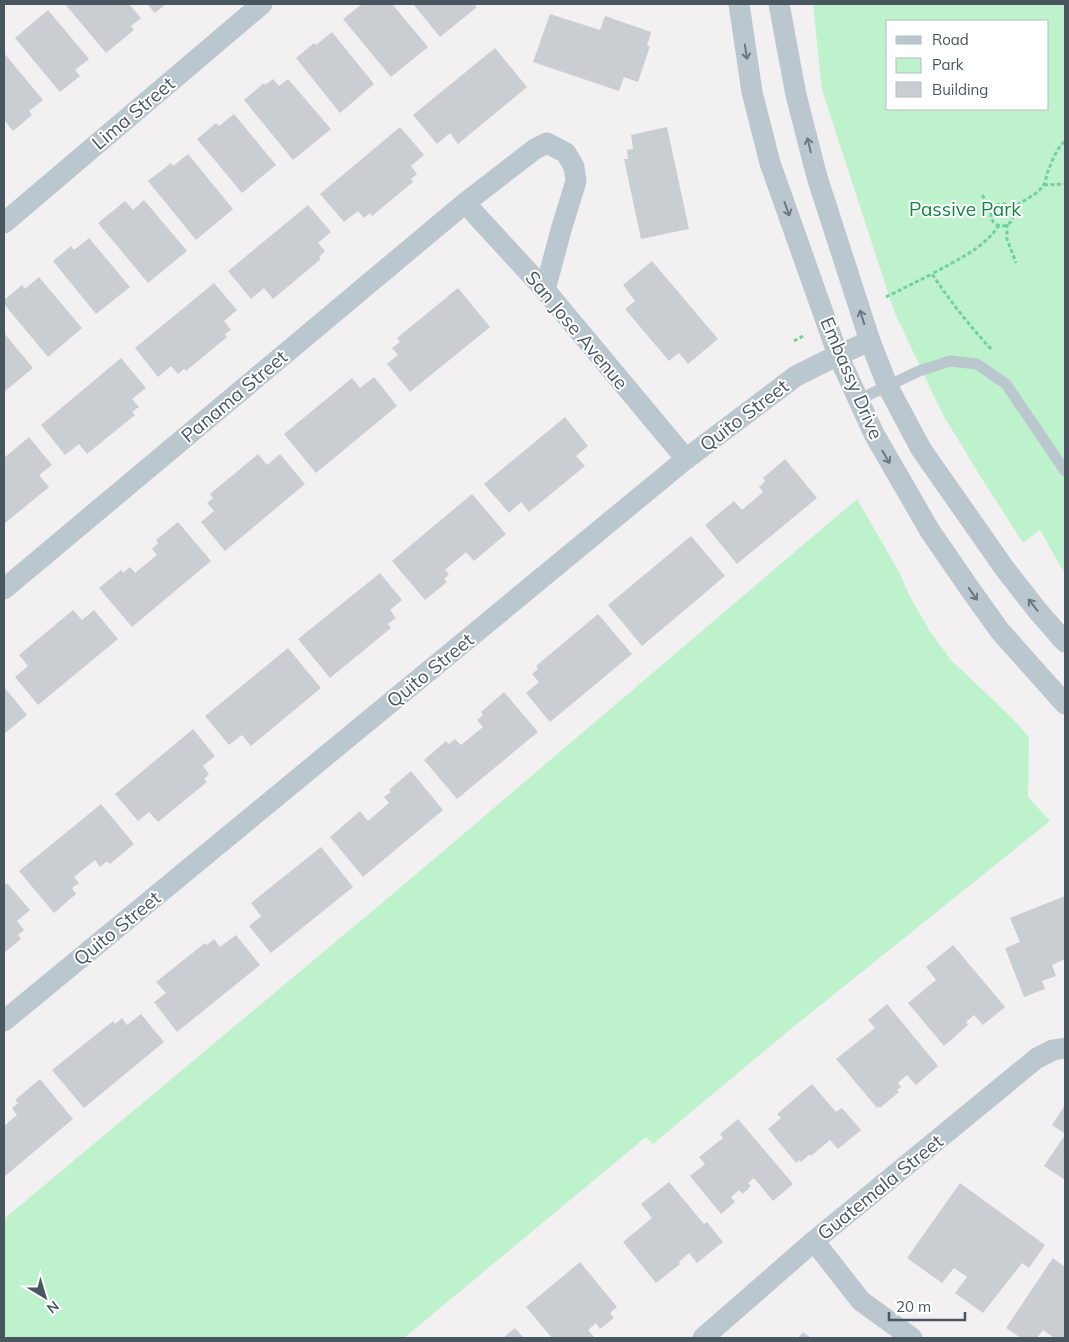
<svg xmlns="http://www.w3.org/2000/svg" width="1069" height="1342" viewBox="0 0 1069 1342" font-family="Mulish,sans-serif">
	<rect width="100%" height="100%" fill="#f3f0f1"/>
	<g fill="#bdf2cc" fill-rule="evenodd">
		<path d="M813 4H1065V574L1040 530 1023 543 977 471 942 413 894 311 822 90ZM888 21H1048V109H888Z"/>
		<polygon points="857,499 899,572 909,595 931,633 951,660 1011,717 1029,737 1028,797 1050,821 792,1028 653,1144 646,1137 404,1338 4,1338 4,1219 401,887"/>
	</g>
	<g fill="#caced3">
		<polygon points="65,4 129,4 141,18 131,26 134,30 106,53"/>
		<polygon points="147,4 166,4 155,13"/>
		<polygon points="362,4 392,4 428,47 391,77 343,19"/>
		<polygon points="413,4 474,4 477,7 440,37"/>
		<polygon points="48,10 89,59 75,70 80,76 60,92 15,38"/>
		<polygon points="550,14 600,30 605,16 651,32 647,46 650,46 638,82 624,77 619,91 533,62"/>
		<polygon points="332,32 374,84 340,113 296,58 314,43 316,45"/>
		<polygon points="495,48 527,87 458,144 450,133 437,144 413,115"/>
		<polygon points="4,53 43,100 29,111 32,115 13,131 4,120"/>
		<polygon points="273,79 279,86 288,79 331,129 293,160 244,100 264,83 265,85"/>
		<polygon points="234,114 276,165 242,193 197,139 216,123 219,126"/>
		<polygon points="400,127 424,155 411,166 417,174 411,179 413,182 372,216 370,213 364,218 358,211 344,222 320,194"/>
		<polygon points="667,127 689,229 641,239 624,159 628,159 627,150 633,149 631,135"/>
		<polygon points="188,154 233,209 196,240 148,181 171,163 173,166"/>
		<polygon points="144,200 187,251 148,283 98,223 125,201 133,210"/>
		<polygon points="308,205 331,232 318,243 325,251 319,257 321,259 273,299 264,288 251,299 228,271"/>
		<polygon points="89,238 130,287 96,314 53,261 71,246 74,250"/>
		<polygon points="652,261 718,339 688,364 679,353 669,361 625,309 635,301 623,285"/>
		<polygon points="39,277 82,328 48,357 4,304 4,300 22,285 25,289"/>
		<polygon points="214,283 237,310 224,321 231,330 225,334 227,337 186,371 184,369 178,374 171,366 158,377 135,348"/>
		<polygon points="458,288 490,327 410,392 387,364 398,355 392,348 400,342 397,338"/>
		<polygon points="4,333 33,368 4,392"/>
		<polygon points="121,358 146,388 132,399 139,407 132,412 135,415 87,454 79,444 65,455 41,425"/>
		<polygon points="374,377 397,406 316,473 284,434 352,378 360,388"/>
		<polygon points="565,417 588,446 576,456 585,466 529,512 521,502 509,513 484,484"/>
		<polygon points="29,437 52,465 39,475 49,487 4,524 4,458"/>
		<polygon points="258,454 267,465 280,454 305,484 225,551 201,522 214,511 207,503 213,498 210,494"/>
		<polygon points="785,459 817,498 737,564 705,525 734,501 742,510 763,492 759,487 765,481 763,478"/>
		<polygon points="472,494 506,534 474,561 466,552 445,570 449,574 444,579 447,582 425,600 392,561"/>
		<polygon points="178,522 211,561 132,627 99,588 121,570 123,573 130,567 135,573 157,555 152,549 158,543 156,540"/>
		<polygon points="691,536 725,576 642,646 608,605"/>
		<polygon points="380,573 402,600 390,610 396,618 388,624 391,628 330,678 298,639"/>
		<polygon points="73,610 82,620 94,610 118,639 38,705 15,677 28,666 19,655"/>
		<polygon points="598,614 632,654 550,722 526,693 539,682 532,674 538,669 536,666"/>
		<polygon points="288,648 321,688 251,746 242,735 229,745 205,716"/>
		<polygon points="4,687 27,715 4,734"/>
		<polygon points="504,692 538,732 457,799 424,760 446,741 449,744 455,739 461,745 483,727 477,720 483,715 481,712"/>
		<polygon points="193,729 215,756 203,766 209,774 204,779 207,782 158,822 149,812 138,821 115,794"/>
		<polygon points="411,771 443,810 363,877 330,837 360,811 368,821 389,803 384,797 391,792 389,790"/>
		<polygon points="101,804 134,844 110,864 107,861 100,867 95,860 74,877 79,883 72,888 76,894 54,913 19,871"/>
		<polygon points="321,847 353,887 271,953 249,926 261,916 251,903"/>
		<polygon points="7,883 30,910 17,921 24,930 18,935 21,939 4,953 4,886"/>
		<polygon points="1065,896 1065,959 1052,965 1056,976 1042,981 1045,989 1024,997 1005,948 1020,942 1010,918"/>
		<polygon points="236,935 260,965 177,1032 154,1002 166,993 156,982 205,943 207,945 214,939 220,947"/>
		<polygon points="953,945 1005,1007 983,1025 974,1015 966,1022 968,1025 944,1046 908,1003 936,980 926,967"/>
		<polygon points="887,1004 938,1066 916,1085 907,1075 898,1083 901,1087 897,1090 899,1092 880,1108 879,1106 877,1108 836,1059 875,1028 868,1020"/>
		<polygon points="141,1014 164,1042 84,1108 52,1070 113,1021 115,1024 122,1018 127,1025"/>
		<polygon points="40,1079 73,1119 4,1177 4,1126 17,1115 12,1108 18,1103 15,1100"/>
		<polygon points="812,1084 836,1112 842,1108 861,1130 838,1149 830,1140 811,1156 810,1154 801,1162 799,1160 796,1163 768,1129 781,1118 777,1114"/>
		<polygon points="1065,1105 1065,1134 1052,1125"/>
		<polygon points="738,1119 793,1184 773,1201 754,1178 748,1183 751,1186 743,1194 739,1190 731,1197 735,1202 721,1214 690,1176 705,1164 699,1157 723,1138 720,1134"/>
		<polygon points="1065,1135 1065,1180 1044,1166"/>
		<polygon points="669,1182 704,1224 707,1222 723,1242 697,1263 689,1253 679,1262 680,1264 656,1283 623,1242 652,1218 641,1204"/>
		<polygon points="960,1183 1045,1245 1029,1268 1022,1263 983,1313 955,1293 967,1277 954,1268 942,1283 907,1258"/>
		<polygon points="1053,1258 1065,1267 1065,1338 1052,1338 1053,1337 1043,1330 1037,1338 1021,1338 1006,1328"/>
		<polygon points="580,1262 617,1307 610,1313 614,1318 600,1329 596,1323 588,1330 595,1338 552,1338 526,1307"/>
		<polygon points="515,1328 524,1338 503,1338"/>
		<polygon points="803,1332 811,1338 798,1338"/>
	</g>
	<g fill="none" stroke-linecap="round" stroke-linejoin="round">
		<g stroke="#73d29a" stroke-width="3" stroke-dasharray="4 2.5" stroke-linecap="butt">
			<polyline points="1044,185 1065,184"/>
			<polyline points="982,195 989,205 994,208"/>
			<circle cx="1002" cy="215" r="11"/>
			<path d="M1012 209C1021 201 1036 196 1043 186 1046 182 1046 176 1048 171 1052 161 1057 148 1065 141"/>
			<polyline points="1007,224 1007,239 1016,263"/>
			<polyline points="886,297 932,274"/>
			<polyline points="794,341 803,336"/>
			<path d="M991 349C969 325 950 301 932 274 956 260 984 249 999 225"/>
		</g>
		<polyline stroke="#bbc7ce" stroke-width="11" points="858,400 919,371 950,361 977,364 1006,384 1065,471"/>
		<g stroke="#bbc7ce" stroke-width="21">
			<polyline points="739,4 752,92 770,163 838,355 874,434 930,531 972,592 1000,631 1065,704"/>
			<polyline points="779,4 796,95 817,177 870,341 888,387 921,449 1005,569 1037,610 1065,642"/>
			<polyline points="465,203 545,290 686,459"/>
			<polyline points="4,223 262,4"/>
			<polyline points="4,589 465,203 535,149 547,143 566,153 574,167 576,181 561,230 545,290"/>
			<polyline points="4,1021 686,459 796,376 838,355 870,341"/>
			<polyline points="814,1241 861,1301 912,1338"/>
			<polyline points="703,1338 814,1241 1037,1058 1053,1050 1065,1048"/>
		</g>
	</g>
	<defs><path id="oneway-shaft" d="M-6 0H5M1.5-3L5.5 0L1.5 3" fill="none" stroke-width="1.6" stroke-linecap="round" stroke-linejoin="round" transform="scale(1.25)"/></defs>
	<g stroke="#6a7880">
		<use href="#oneway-shaft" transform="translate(746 52) rotate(81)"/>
		<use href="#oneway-shaft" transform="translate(809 145) rotate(-104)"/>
		<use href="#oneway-shaft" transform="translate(787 209) rotate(70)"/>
		<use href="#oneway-shaft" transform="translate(862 317) rotate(-108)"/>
		<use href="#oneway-shaft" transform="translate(886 457) rotate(60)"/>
		<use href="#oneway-shaft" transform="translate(973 594) rotate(55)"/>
		<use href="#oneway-shaft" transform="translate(1033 605) rotate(-128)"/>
	</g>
	<g text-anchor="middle" stroke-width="4" stroke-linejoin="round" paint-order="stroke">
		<g font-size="19" fill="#47565f" stroke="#fff">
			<text transform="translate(133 113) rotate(-40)" y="7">Lima Street</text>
			<text transform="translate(577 330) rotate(50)" y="7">San Jose Avenue</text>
			<text transform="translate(852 378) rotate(67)" y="7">Embassy Drive</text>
			<text transform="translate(234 396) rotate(-40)" y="7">Panama Street</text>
			<text transform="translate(744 415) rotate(-37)" y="7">Quito Street</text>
			<text transform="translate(430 670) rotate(-39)" y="7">Quito Street</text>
			<text transform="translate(117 928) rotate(-39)" y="7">Quito Street</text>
			<text transform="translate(880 1187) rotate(-39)" y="7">Guatemala Street</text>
		</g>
		<g font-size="19" fill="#128641" stroke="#fff">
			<text x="965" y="216">Passive Park</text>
		</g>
	</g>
	<rect width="1069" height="1342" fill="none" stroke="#47565f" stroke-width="10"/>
	<rect x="886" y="20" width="162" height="90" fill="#ffffff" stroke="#b5bbbf"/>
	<rect x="896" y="36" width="25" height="8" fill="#bbc7ce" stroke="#b5bbbf"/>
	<text x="932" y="45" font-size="15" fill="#47565f">Road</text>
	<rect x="896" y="58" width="25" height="15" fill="#bdf2cc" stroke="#b5bbbf"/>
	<text x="932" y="70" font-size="15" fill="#47565f">Park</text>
	<rect x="896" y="82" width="25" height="15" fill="#caced3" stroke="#b5bbbf"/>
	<text x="932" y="95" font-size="15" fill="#47565f">Building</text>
	<g transform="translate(45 1297) rotate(142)" stroke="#ffffff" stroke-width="4" paint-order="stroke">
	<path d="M0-4L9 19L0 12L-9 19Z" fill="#47565f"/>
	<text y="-8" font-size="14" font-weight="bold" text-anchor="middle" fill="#47565f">N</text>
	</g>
	<path d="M889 1312v8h76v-8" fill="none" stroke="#47565f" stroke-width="2.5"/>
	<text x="896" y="1312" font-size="15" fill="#47565f" stroke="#ffffff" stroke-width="4" paint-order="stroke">20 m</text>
</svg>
